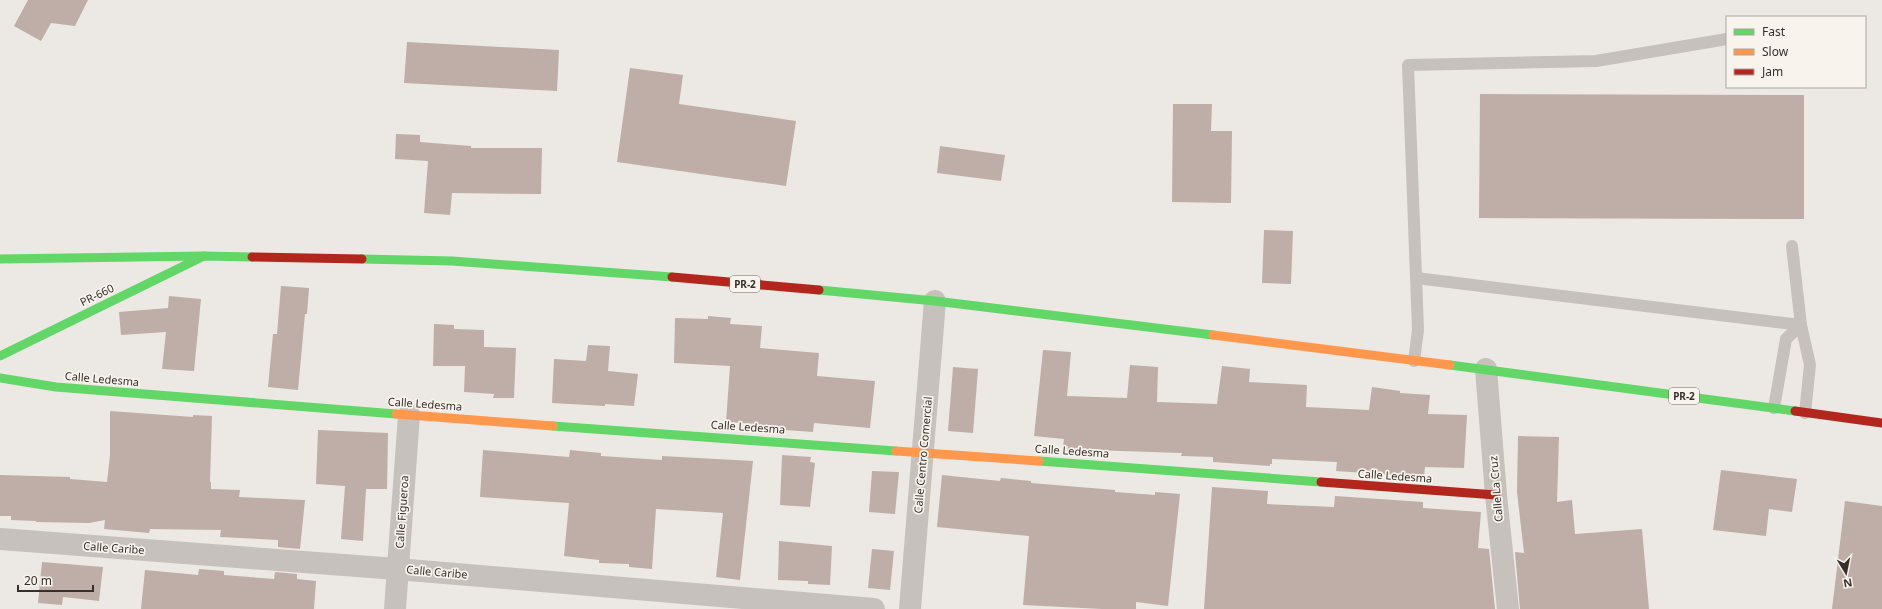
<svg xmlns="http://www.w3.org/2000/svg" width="1882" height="609" viewBox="0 0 1882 609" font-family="'Noto Sans',sans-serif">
	<rect width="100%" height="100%" fill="#ece8e4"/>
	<g fill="#beaea7">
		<polygon points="28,0 88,0 75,26 51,23 41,41 14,26"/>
		<polygon points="407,42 559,50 557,91 404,83"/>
		<polygon points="630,68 683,75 679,104 796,121 786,186 617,162"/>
		<polygon points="1480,94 1804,95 1804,219 1479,218"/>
		<polygon points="1173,104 1212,104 1211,131 1232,131 1231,203 1172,202"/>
		<polygon points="396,134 420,135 420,142 471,146 471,148 542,148 541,194 452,193 450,215 424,213 428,161 395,159"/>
		<polygon points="940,146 1005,155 1001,181 937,173"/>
		<polygon points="1264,230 1293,231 1291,284 1262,283"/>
		<polygon points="281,286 309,288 307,314 305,314 298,390 268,387 273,334 277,334"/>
		<polygon points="169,296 201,299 194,371 162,369 166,332 121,335 119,312 168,308"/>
		<polygon points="708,316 731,318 730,324 762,326 760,348 819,353 817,376 875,381 870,428 814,423 813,432 759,428 759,424 726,422 730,366 674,363 675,318 708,319"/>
		<polygon points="434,324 454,325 454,329 484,330 484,347 516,348 514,398 493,398 494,394 464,392 465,366 433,366"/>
		<polygon points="588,345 610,346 608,371 638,374 634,406 605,404 605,406 552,403 554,359 586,361"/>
		<polygon points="1043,350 1071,352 1067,396 1127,398 1130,365 1158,367 1157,402 1217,404 1222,366 1250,369 1249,382 1307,385 1306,407 1369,410 1372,387 1400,391 1400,393 1430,395 1428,414 1467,415 1464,468 1425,467 1424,477 1336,471 1337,462 1272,459 1272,464 1270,464 1270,466 1213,462 1213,457 1181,456 1182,453 1091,450 1091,453 1067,451 1068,446 1063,446 1064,439 1034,436"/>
		<polygon points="953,367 978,369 973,433 948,431"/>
		<polygon points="110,411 193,417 193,415 212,416 210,482 211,482 211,489 240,490 239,497 305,500 300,549 278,547 278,540 220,537 221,530 150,529 149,533 104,529 105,520 89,523 36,522 36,521 11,520 11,516 0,516 0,475 70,477 70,479 107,482 110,455"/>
		<polygon points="318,430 388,433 387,489 366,489 363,541 341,539 345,486 316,484"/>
		<polygon points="1518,436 1559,437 1557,502 1572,500 1575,534 1642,529 1649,609 1520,609 1515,552 1524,553 1517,492"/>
		<polygon points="483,450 569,457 570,450 601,453 601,456 662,460 662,456 753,461 740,580 716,577 723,513 656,509 652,569 629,567 629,564 599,563 599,560 564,556 569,503 480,497"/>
		<polygon points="782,455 811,457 810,462 815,463 810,507 780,505"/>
		<polygon points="1721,470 1797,479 1792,512 1769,509 1766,536 1713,530"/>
		<polygon points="872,471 899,472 895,514 869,512"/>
		<polygon points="942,475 1000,481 1001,478 1031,481 1031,483 1115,490 1115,492 1155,495 1155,492 1180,494 1168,606 1136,602 1136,609 1102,609 1023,605 1029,536 937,527"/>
		<polygon points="1212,487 1268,491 1267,504 1334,507 1335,496 1423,502 1423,508 1481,512 1478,548 1489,549 1495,609 1204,609"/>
		<polygon points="1845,501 1882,506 1882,609 1832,609"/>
		<polygon points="779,541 832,546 830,585 808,584 808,581 778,580"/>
		<polygon points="872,549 894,551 890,590 868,588"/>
		<polygon points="42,562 103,567 99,601 63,597 62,605 38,603"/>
		<polygon points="199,569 224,571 224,575 274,579 275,572 297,574 297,579 316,581 314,609 141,609 145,570 198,575"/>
	</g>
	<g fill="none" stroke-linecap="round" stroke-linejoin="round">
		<g stroke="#c6c1bc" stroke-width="12">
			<polyline points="1416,278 1801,325 1792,246"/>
			<polyline points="1414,361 1418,330 1408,65 1596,61 1727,39"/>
			<polyline points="1774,408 1786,339 1801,325 1810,365 1805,413"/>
		</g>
		<g stroke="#c6c1bc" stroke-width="22">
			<polyline points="1486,369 1496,495 1508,609"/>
			<polyline points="0,539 397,569 874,609"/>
			<polyline points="395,609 409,415"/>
			<polyline points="910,609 935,301"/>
		</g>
		<g stroke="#63d668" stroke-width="9">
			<polyline points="0,259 204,256 252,257"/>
			<polyline points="362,259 452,261 672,277"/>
			<polyline points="819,290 935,301 1213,335"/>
			<polyline points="0,356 204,256"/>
			<polyline points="1450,365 1795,411"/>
			<polyline points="0,378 56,387 396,414"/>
			<polyline points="553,426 896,451"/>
			<polyline points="1039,461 1321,482"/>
		</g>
		<g stroke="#ff974d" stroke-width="9">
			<polyline points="1213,335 1450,365"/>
			<polyline points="396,414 553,426"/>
			<polyline points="896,451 1039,461"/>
		</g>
		<g stroke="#b3261e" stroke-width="9">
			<polyline points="252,257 362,259"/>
			<polyline points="672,277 819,290"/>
			<polyline points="1795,411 1882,423"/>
			<polyline points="1321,482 1496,495"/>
		</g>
	</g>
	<g text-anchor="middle" stroke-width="3.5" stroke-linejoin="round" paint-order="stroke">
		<g fill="#f8f3ec" stroke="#706a65" stroke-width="1">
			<rect x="730" y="276" width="30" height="16" rx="3"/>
			<rect x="1669" y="388" width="30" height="16" rx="3"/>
		</g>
		<g font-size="10" font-weight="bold" fill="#362f2b">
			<text x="745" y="288">PR-2</text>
			<text x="1684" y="400">PR-2</text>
		</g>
		<g font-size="11" fill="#362f2b" stroke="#f8f3ec">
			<text transform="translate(97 295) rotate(-26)" y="4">PR-660</text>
			<text transform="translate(102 379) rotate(5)" y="4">Calle Ledesma</text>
			<text transform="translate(425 404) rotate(4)" y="4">Calle Ledesma</text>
			<text transform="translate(748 427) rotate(4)" y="4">Calle Ledesma</text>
			<text transform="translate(1072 451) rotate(4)" y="4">Calle Ledesma</text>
			<text transform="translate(923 455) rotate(-85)" y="4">Calle Centro Comercial</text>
			<text transform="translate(1395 476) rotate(4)" y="4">Calle Ledesma</text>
			<text transform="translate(1496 489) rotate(-95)" y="4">Calle La Cruz</text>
			<text transform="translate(402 512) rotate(-86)" y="4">Calle Figueroa</text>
			<text transform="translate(114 548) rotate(4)" y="4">Calle Caribe</text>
			<text transform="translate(437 572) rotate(5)" y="4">Calle Caribe</text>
		</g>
	</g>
	<rect x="1726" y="16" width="140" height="72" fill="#f8f3ec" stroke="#aaa59f"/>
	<rect x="1734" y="29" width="20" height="6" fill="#63d668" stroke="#aaa59f"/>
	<text x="1762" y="36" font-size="12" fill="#362f2b">Fast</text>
	<rect x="1734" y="49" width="20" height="6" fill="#ff974d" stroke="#aaa59f"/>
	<text x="1762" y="56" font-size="12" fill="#362f2b">Slow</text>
	<rect x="1734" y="69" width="20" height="6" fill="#b3261e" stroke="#aaa59f"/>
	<text x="1762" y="76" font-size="12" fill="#362f2b">Jam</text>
	<g transform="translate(1846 573) rotate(170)" stroke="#f8f3ec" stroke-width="3" paint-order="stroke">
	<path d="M0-3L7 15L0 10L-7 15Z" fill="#362f2b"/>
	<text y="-6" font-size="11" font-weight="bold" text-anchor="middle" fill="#362f2b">N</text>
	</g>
	<path d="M18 585v6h75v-6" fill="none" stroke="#362f2b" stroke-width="2"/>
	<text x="24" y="585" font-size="12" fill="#362f2b" stroke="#f8f3ec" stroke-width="3" paint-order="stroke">20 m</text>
</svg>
